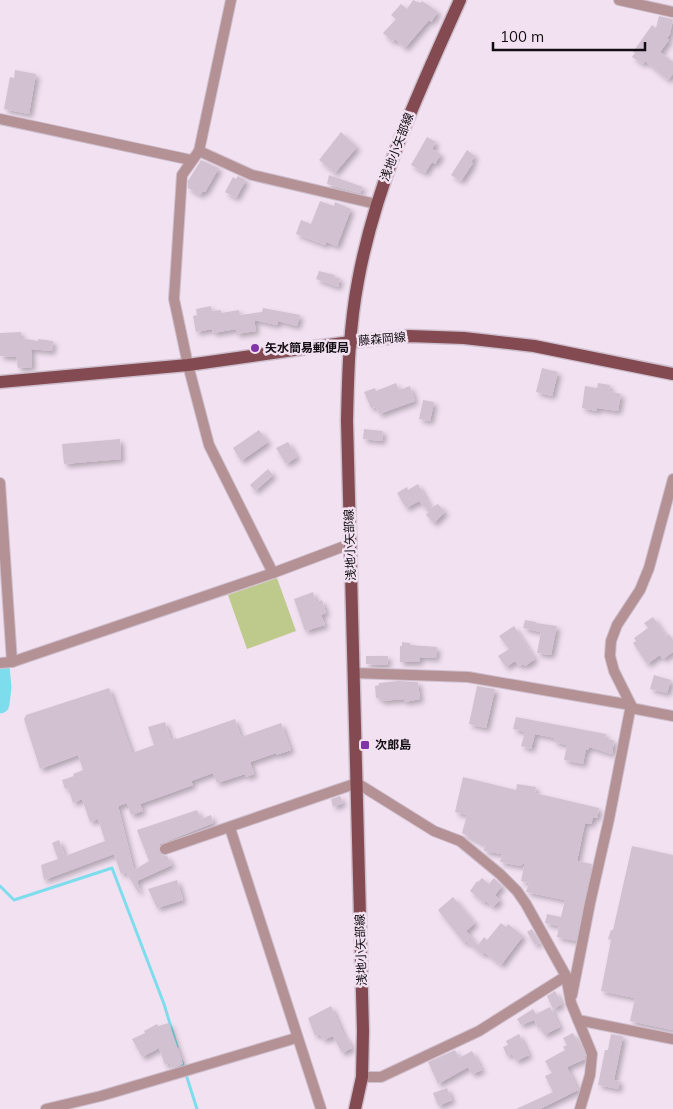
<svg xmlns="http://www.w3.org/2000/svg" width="673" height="1109" viewBox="0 0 673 1109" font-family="Mulish,'Noto Sans JP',sans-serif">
	<defs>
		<filter id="shadow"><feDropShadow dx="3.5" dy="3.5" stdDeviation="2.5" flood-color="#0004"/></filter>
	</defs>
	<rect width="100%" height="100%" fill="#f2e1f1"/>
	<polygon fill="#beca8b" points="277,578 296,631 247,649 228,595"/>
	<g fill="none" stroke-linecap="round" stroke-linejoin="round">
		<g stroke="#7edded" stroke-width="3">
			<polyline points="0,886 14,900 112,868 164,1004 177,1047"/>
			<polyline points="182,1062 197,1109"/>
		</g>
		<polyline stroke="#7edded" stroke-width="19" points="0,667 2,687 0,704"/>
	</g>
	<g fill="#d2c1d1" filter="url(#shadow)">
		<polygon points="413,0 420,3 422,1 438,12 431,22 429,20 405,48 395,39 393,42 383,33 396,19 391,15 401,4 407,9"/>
		<polygon points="659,16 673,19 670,34 667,38 669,40 660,52 673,62 673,74 668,80 645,61 643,64 632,57 635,53 633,52 652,25 656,28"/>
		<polygon points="15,70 36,74 29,114 4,109 10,77 14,78"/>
		<polygon points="341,132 357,147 335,173 319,160"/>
		<polygon points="427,137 436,142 432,149 441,154 435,164 432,162 425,173 411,165"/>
		<polygon points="467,150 475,156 471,162 473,163 461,181 451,175"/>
		<polygon points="201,160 219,168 205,192 203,191 200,195 188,188 188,181"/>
		<polygon points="329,175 363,187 360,193 327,184"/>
		<polygon points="238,176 246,180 236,198 225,192 233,177 236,179"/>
		<polygon points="320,201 334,206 335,202 351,209 337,246 326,242 325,245 296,234 301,220 311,224"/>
		<polygon points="319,271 335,275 334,277 340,278 338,287 316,279"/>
		<polygon points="211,306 212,311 221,310 221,313 239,310 240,315 262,312 263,308 300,315 297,326 278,321 277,325 254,320 256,331 236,334 236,329 213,333 212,329 196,332 193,316 197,315 196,309"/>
		<polygon points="21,332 21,338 38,341 38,339 53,341 52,351 31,349 32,367 18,368 16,357 0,356 0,333"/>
		<polygon points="542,368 558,372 552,396 536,392"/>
		<polygon points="396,383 399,390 410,386 415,401 379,414 376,407 371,408 364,392 375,388 376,391"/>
		<polygon points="598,383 610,385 609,391 621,394 618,411 597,408 597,411 582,408 585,386 597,388"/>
		<polygon points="423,400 434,402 430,421 419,419"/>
		<polygon points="364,429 383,431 382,441 363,439"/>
		<polygon points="259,430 268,442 241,461 233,448"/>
		<polygon points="120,439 121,459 64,464 62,444"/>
		<polygon points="288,442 297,457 286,464 276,448"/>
		<polygon points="268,469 273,475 255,491 250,485"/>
		<polygon points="418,484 431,508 438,504 445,512 434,523 426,515 429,512 419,501 406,508 397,493 407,487 408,490"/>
		<polygon points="313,592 316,602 322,600 326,613 321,615 325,625 305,631 294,599"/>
		<polygon points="653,617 666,636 669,634 673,640 673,652 663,659 660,655 647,664 633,643 636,641 634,638 648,628 644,623"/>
		<polygon points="525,620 536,622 536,623 557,626 551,655 537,653 541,632 523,628"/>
		<polygon points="514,626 535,659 525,666 523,664 519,666 515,661 506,667 498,656 509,649 499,636"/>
		<polygon points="402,642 410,643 410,645 437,647 436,658 420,657 419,662 400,662 400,646 402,646"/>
		<polygon points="366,656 388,656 387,665 366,664"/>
		<polygon points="654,675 671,680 667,693 650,689"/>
		<polygon points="398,681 418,682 420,699 404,702 404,699 381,701 380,698 376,698 375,686 379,685 379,683"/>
		<polygon points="477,686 495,689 486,728 469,724"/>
		<polygon points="109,688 132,753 154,745 148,727 165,722 171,740 176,738 177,739 235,719 241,737 281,723 291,750 276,755 276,753 250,762 254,774 246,777 245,774 217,783 213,773 191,781 193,785 140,804 143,811 131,815 127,803 118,806 134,870 149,861 137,830 197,810 201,819 211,815 213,823 160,844 159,852 163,856 167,856 172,865 137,881 140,892 138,892 126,872 121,874 114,854 44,880 41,865 58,859 52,843 59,840 65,856 105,841 98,819 90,822 82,799 73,803 68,788 65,789 62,780 74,776 73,774 83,770 78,755 40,769 24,719 26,715"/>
		<polygon points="516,717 606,734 605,739 614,740 612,754 589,747 588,750 586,749 583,764 564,760 567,745 554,742 555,738 535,734 531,749 521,746 525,732 513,729"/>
		<polygon points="463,777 516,790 517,784 536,787 535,793 599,808 597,818 593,817 591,824 585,823 577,861 592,864 576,941 557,937 559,926 545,923 547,914 561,917 565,900 526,892 529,883 521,881 525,861 521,866 500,862 502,854 484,851 485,845 462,833 467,815 455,812"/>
		<polygon points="340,796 343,803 333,807 331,799"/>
		<polygon points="632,846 673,855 673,1030 630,1021 635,998 601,991 611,940 608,939 611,930 613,930"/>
		<polygon points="482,878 489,884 494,878 502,886 495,895 500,900 493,907 486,901 484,903 470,891 477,881 478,882"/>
		<polygon points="177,880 183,900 157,908 148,889"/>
		<polygon points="453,897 475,923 466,931 478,945 484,937 487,940 501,923 506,927 508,924 523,936 501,965 484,952 483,955 466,941 464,943 438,910"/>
		<polygon points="532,929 540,943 535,945 527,932"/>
		<polygon points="555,991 562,1004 553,1009 547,996"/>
		<polygon points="331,1006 345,1038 346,1037 352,1048 342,1053 333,1036 323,1040 320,1034 315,1036 308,1018"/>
		<polygon points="550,1007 560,1027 544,1035 540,1027 538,1028 534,1020 521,1025 517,1019 533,1009 536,1014"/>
		<polygon points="169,1023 183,1064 172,1068 170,1063 165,1065 159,1048 142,1057 132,1039 145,1033 144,1031 157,1024 158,1026"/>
		<polygon points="573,1033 585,1056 585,1059 567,1067 578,1090 540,1109 516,1109 553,1092 545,1076 552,1073 545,1061 565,1050 563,1047 567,1045 563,1038"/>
		<polygon points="519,1034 529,1055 516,1061 512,1054 507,1056 503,1047 508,1045 506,1041"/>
		<polygon points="611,1034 623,1036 614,1080 620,1081 618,1089 598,1085 605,1050 608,1050"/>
		<polygon points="455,1050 459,1058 472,1051 482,1070 472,1074 468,1067 438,1084 428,1062"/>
		<polygon points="447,1088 452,1100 438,1106 433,1093"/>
	</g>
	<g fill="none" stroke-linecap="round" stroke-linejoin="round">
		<defs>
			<g id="minor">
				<polyline points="231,0 199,151 182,175 174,299 188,365 209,445 273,573"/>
				<polyline points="619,0 673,12"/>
				<polyline points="0,119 191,160"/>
				<polyline points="199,151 252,175 376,204"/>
				<polyline points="0,483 12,662"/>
				<polyline points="0,663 12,662 273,573 350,544"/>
				<polyline points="354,673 468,677 631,705"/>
				<polyline points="631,708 673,716"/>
				<polyline points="230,828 321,1109"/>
				<polyline points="165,849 357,783 434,831 460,841 500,874 517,891 526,904 566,976 571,1003 592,1054 590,1075 580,1109"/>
				<polyline points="572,995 590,903 609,819 631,705 614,671 610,656 611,641 617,625 640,590 649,568 673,479"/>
				<polyline points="578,1020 673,1039"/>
				<polyline points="362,1077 381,1077 479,1031 566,976"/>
				<polyline points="46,1109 101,1096 296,1038"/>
			</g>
			<g id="major">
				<polyline points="0,382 188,365 350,342 409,336 464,338 534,346 673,374"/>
				<path d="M355 1109 362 1077 363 1031 347 421C348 375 349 328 358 281 376 182 419 92 460 0"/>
			</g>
		</defs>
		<use href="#minor" stroke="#cebfcd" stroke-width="12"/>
		<use href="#major" stroke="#cebfcd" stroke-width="15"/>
		<use href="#minor" stroke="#b49195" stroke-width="10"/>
		<use href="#major" stroke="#844a52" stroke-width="12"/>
	</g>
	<g fill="#8135a6" stroke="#f2e1f1" stroke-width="2">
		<circle cx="255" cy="348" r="5"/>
		<rect x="360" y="740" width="10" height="10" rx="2.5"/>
	</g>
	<g text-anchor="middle" stroke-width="5" stroke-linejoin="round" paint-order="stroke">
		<g font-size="12" fill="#120d12" stroke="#f2e1f1">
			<text transform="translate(397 147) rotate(-69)" y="4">浅地小矢部線</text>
			<text transform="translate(382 339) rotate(-5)" y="4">藤森岡線</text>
			<text transform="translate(350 545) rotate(-92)" y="4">浅地小矢部線</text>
			<text transform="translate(361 950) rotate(-92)" y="4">浅地小矢部線</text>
		</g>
		<g font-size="12" font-weight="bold" fill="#120d12" stroke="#f2e1f1" text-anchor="start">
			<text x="265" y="352">矢水簡易郵便局</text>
			<text x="375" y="749">次郎島</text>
		</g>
	</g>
	<path d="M493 42v8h152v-8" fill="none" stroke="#120d12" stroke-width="2.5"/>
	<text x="500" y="42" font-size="15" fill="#120d12" stroke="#f2e1f1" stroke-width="4" paint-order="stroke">100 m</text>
</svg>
